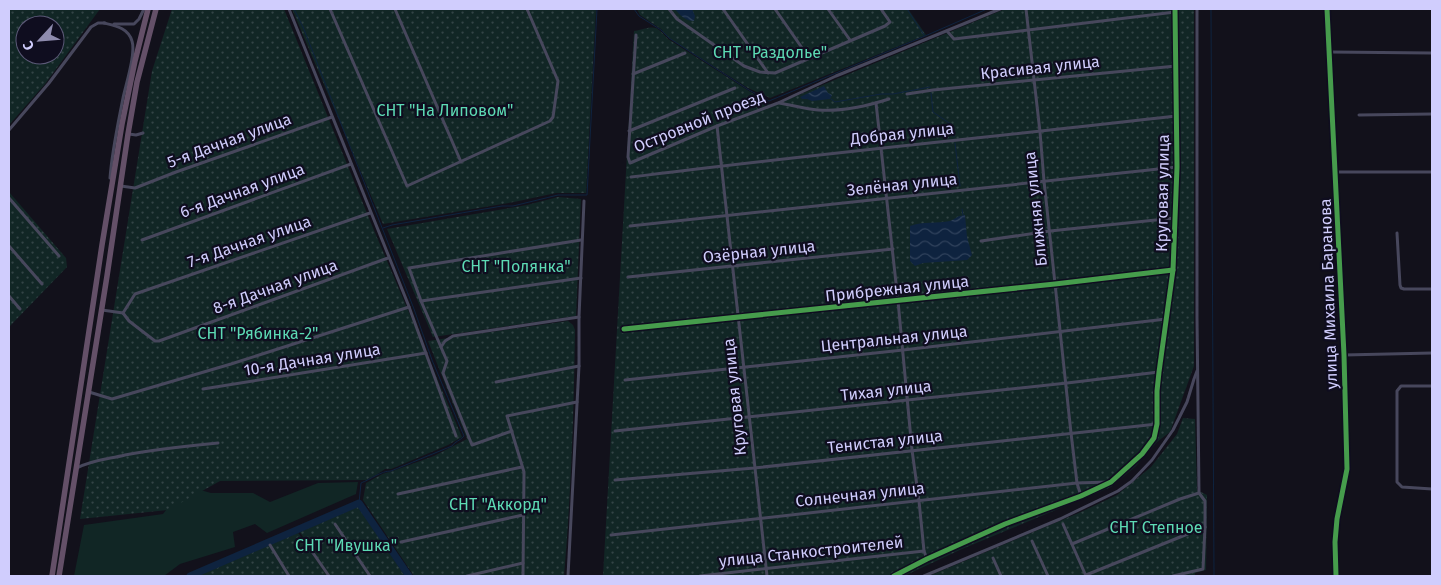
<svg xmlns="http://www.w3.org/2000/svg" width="1441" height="585" viewBox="0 0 1441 585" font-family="'Fira Sans',sans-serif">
	<defs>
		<pattern id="park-dots" width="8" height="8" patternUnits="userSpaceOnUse" patternTransform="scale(1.25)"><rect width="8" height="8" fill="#112625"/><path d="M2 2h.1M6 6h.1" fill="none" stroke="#334446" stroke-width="1.8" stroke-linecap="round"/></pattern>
		<pattern id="water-waves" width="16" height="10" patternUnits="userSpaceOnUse" patternTransform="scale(1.25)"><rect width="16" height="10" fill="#0e233f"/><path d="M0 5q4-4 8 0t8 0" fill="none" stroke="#30425c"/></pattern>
	</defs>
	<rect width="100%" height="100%" fill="#12111b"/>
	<polygon fill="#112625" points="358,482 356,494 267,533 255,524 233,532 235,547 180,564 164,576 74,576 84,525 163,514 173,501 197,489 211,493 253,493 270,502 318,483"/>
	<g fill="url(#park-dots)" fill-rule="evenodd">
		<path d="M9 9H100L45 84 9 125ZM25 25H55V55H25Z"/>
		<polygon points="172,9 284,9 373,228 462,437 448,445 391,469 385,469 376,475 366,480 220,481 168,510 80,519 152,71"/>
		<polygon points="292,9 596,9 586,193 556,193 514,202 383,224"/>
		<polygon points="637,9 908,9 926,35 770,98 748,88 669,38 661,29 640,15"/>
		<path d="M1005 9H1194V366L1170 432 1157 442 1136 466 1111 487 962 549 904 576H603L634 31C654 27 654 23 668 39L772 106Z"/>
		<polygon points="9,192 66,258 67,267 9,327"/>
		<polygon points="558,197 581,199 576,316 433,337 387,229 527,205"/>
		<path d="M568 321 573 325 575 330C574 413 571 494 564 576H414L363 500 366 483C374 479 382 473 390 472L434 456 467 439 428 341Z"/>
		<polygon points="1183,418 1195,419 1197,490 1207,495 1206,570 1195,573 1195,576 929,576 1081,512 1117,495 1151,467 1177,434"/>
		<polygon points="357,505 405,576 330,576 299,531"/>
		<polygon points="297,531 327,576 194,576"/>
	</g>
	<g fill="url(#water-waves)">
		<path d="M675 9H692L695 16 694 21C685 21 680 15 675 9Z"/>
		<polygon points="824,86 828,93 832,95 830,99 812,101 807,99 802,99 800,97"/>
		<path d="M965 215 967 237 972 255 967 260 923 263 915 266 910 261V226C923 221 937 224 950 221 955 219 959 215 965 215Z"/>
	</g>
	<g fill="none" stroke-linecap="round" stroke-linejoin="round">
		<g stroke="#0e233f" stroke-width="1">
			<path d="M294 9 303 27 414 309 432 360 464 436C460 441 455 441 452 446L391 471C381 471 371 479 361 483L359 503"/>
			<polyline points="634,9 639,16 661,30 669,38 749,90 769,101 925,36 987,9"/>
			<polyline points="907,9 924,35"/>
			<polyline points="1211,9 1214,576"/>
			<polyline points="931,93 933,112 952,125 954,137"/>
			<polyline points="831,99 835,102 881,94 893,94 930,87"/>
			<polyline points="955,143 960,186"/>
			<polyline points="962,209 963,215"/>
			<polyline points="383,228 392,225 502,206 513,206 558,195 587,195 597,9"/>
		</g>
		<polyline stroke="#0e233f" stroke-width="7" points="190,576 359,503 409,576"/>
		<g stroke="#47475c" stroke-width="3">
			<polyline points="289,9 408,304 456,436"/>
			<polyline points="330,9 407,186 550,121 553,117 558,81 527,9"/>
			<polyline points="395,9 461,162"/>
			<polyline points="669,9 677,19 744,66 760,72 775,73 885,26 890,22 881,9"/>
			<polyline points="723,9 768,73"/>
			<polyline points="775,9 809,58"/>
			<polyline points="828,9 850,40"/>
			<polyline points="1026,9 1040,132 1044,181 1071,433 1077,483 1081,496"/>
			<polyline points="1327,9 1344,355 1347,469 1337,519 1335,542 1336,576"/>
			<path d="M104 23C116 26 128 28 132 41 136 53 126 84 123 98 118 124 112 151 110 178"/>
			<polyline points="114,24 134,24 139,19 144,9"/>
			<polyline points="947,31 954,39 1175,12"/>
			<polyline points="636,35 628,157 630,163 717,126 778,103 836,76 1000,9"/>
			<polyline points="1330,52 1432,53"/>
			<polyline points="633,74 685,53"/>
			<polyline points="907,94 933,90 1176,66"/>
			<path d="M779 103C792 105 805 109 818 110 842 112 867 106 889 99"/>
			<polyline points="876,103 898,301 912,450 919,501 924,551 927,559"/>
			<polyline points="1359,115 1432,114"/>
			<polyline points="717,126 767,576"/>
			<polyline points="9,130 49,83 91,27 98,23 105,23"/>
			<polyline points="629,131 735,88"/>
			<polyline points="129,134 136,135 143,133"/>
			<polyline points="1336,172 1432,172"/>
			<path d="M631 177C812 154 994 137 1176 116"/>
			<polyline points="121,186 135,188 176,172 332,117"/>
			<polyline points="9,198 59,256"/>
			<polyline points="630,226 1177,167"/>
			<polyline points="1397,233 1400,285 1401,288 1404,289 1432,289"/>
			<polyline points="142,240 351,164"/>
			<polyline points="981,241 1050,231 1175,218"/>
			<polyline points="9,246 42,284"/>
			<polyline points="628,277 893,249"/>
			<polyline points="9,296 20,309"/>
			<polyline points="421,301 581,278"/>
			<polyline points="102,310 123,313"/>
			<polyline points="123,313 129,321 155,341 159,341 388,258"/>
			<polyline points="123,313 135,294 370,213"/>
			<polyline points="624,329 1055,284 1173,270"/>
			<polyline points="441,347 445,341 453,336 579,317"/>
			<polyline points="1344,355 1432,353"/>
			<polyline points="625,380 903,350 1166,319"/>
			<polyline points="496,382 579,366"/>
			<polyline points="1432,386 1401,386 1397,391 1397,482 1402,487 1432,489"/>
			<polyline points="203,389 426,353"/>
			<polyline points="89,392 112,399 231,364 409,307"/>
			<polyline points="512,431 472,445 443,373 447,361 421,301 409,268 581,240"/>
			<polyline points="615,431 1067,383 1159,372"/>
			<path d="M77 468C92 460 109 459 125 455 156 449 187 446 218 443"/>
			<polyline points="615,480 754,468 1157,424"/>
			<polyline points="398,494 522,467"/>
			<polyline points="335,524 370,576"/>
			<polyline points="1063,524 1086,576"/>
			<polyline points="611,535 1077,483 1108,482"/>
			<polyline points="304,540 329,576"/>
			<polyline points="1032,541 1048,576"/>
			<polyline points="401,542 523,515"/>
			<polyline points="1072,544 1180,499 1199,493"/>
			<polyline points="270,545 289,576"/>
			<polyline points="993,558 1001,576"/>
			<polyline points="1086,575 1205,527"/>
			<polyline points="467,576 523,563"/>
			<polyline points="523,576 524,472 507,416 577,402"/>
			<polyline points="568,576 579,366 579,317 584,201"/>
			<polyline points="700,576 924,551"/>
			<polyline points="894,576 927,559 1005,524 1081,496 1111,482 1142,454 1154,438 1157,424 1157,391 1159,372 1173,270 1177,167 1175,9"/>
			<polyline points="924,576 1060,519 1118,491 1132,481 1152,460 1173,430 1187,402 1194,379 1197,371"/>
			<polyline points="1173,576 1203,569 1205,527 1205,501 1199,493 1197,317 1197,9"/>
		</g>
		<g stroke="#645068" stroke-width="5.5">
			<polyline points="52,576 102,245 122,124 135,61 148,9"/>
			<polyline points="59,576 107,276 128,134 137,82 156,9"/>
		</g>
		<defs>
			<g id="cycleway">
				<polyline points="1327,9 1344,355 1347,469 1337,519 1335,542 1336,576"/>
				<polyline points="624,329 1055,284 1173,270"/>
				<polyline points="894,576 927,559 1005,524 1081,496 1111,482 1142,454 1154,438 1157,424 1157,391 1159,372 1173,270 1177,167 1175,9"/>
			</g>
		</defs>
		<use href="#cycleway" stroke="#0f0d1f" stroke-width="8"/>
		<use href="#cycleway" stroke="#469c4c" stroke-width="5"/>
	</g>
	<g text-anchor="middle" stroke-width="4.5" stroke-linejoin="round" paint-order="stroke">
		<g font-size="16" fill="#5ddab4" stroke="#0f0d1f">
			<text x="770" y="58">СНТ "Раздолье"</text>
			<text x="445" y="116">СНТ "На Липовом"</text>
			<text x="516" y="272">СНТ "Полянка"</text>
			<text x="258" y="339">СНТ "Рябинка-2"</text>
			<text x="498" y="510">СНТ "Аккорд"</text>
			<text x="1156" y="533">СНТ Степное</text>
			<text x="346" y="551">СНТ "Ивушка"</text>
		</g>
		<g font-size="16" fill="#d0cdfd" stroke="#0f0d1f">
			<text transform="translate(1040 67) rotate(-6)" y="6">Красивая улица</text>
			<text transform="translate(699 121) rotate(-22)" y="6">Островной проезд</text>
			<text transform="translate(902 133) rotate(-6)" y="6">Добрая улица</text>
			<text transform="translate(229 140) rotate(-20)" y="6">5-я Дачная улица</text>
			<text transform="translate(902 184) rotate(-6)" y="6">Зелёная улица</text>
			<text transform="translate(242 190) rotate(-20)" y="6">6-я Дачная улица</text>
			<text transform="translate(1162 193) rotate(-89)" y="6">Круговая улица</text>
			<text transform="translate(1035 209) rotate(-96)" y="6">Ближняя улица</text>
			<text transform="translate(249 241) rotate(-19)" y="6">7-я Дачная улица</text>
			<text transform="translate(759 251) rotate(-6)" y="6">Озёрная улица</text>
			<text transform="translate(275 286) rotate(-20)" y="6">8-я Дачная улица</text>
			<text transform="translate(897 288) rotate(-6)" y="6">Прибрежная улица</text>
			<text transform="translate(1328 294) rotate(-92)" y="6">улица Михаила Баранова</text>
			<text transform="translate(894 338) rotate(-6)" y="6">Центральная улица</text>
			<text transform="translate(312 359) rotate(-9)" y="6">10-я Дачная улица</text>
			<text transform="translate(886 390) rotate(-6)" y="6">Тихая улица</text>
			<text transform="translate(734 397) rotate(-96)" y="6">Круговая улица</text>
			<text transform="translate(885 441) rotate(-6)" y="6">Тенистая улица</text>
			<text transform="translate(860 494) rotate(-6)" y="6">Солнечная улица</text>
			<text transform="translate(811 551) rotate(-6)" y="6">улица Станкостроителей</text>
		</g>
	</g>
	<rect width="1441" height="585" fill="none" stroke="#d0cdfd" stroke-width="20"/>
	<g transform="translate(40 40) rotate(244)"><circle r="24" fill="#0f0d1f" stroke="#5c5a78"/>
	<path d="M0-4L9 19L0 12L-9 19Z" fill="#8e8bae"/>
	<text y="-8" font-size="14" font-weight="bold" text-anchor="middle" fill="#d0cdfd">С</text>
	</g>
</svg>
